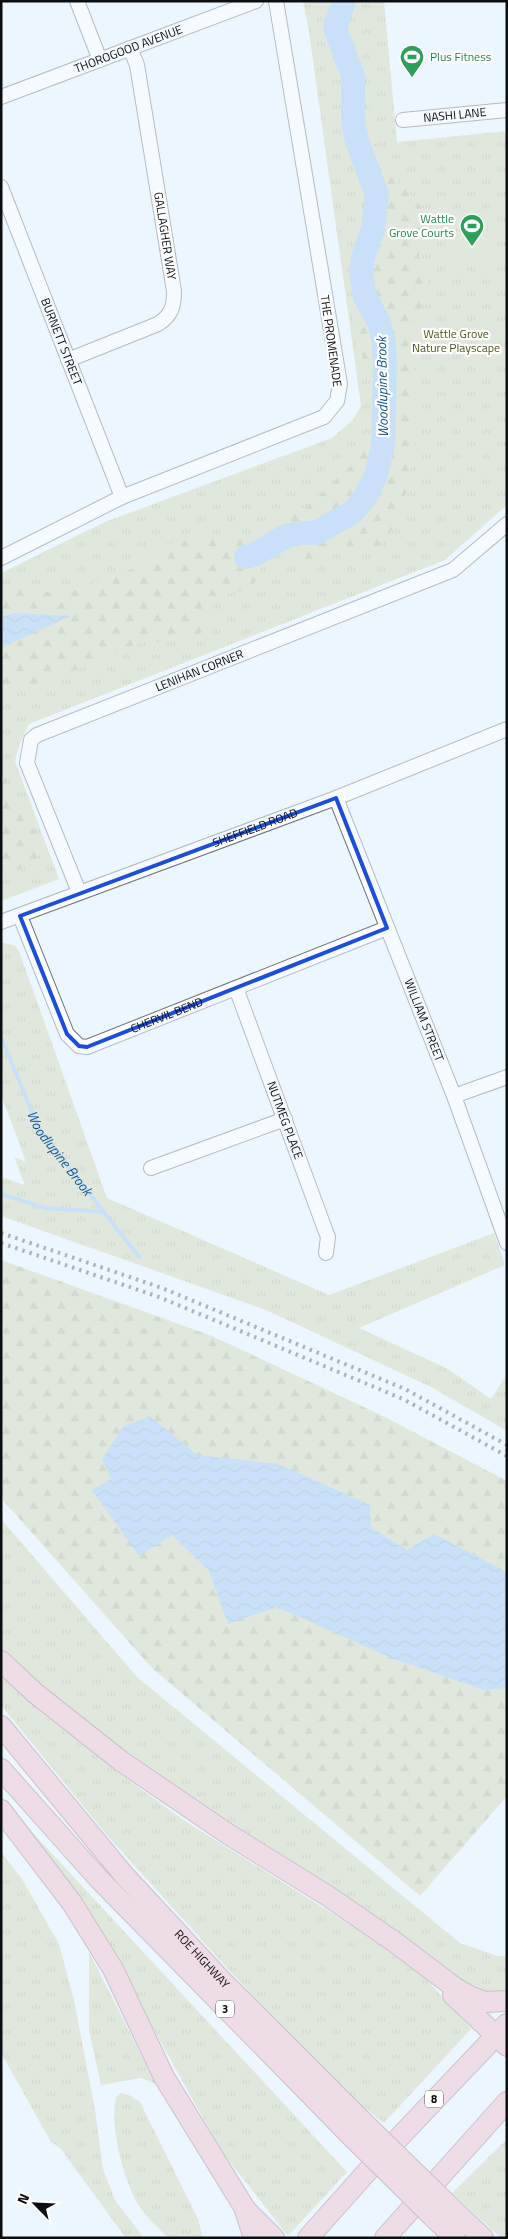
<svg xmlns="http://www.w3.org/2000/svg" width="508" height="2239" viewBox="0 0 508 2239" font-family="'Titillium Web',sans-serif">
	<defs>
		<pattern id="grass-tufts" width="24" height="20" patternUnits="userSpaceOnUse" patternTransform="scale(1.25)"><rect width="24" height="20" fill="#d1d6b1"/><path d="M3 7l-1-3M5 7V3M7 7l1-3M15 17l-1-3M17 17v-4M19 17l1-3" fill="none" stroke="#b2b697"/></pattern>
		<pattern id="forest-firs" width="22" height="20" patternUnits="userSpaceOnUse" patternTransform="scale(1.25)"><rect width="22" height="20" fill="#d1d6b1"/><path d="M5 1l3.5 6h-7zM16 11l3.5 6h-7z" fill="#b2b697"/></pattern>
		<pattern id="water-waves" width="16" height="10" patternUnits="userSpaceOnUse" patternTransform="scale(1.25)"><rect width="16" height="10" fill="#9dc8f0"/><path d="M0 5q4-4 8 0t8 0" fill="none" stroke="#86abcd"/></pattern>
	</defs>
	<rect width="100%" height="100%" fill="#ecf6ff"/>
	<g fill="url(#grass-tufts)">
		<polygon points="303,1 384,1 397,142 507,131 507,505 445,560 29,724 20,743 15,761 59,879 1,901 1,573 105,522 332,438 353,420 361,406 309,32"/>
		<polygon points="1,942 15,946 19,951 107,1198 329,1295 494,1233 505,1265 359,1328 448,1369 491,1399 507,1374 507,1431 433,1388 266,1310 1,1216 1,1177 25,1185 14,1157 26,1162 1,1094"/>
		<polygon points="1,1519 137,1677 460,1943 498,1956 507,1956 507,2001 485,2002 228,1834 1,1661"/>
		<polygon points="1,1675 43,1714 112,1768 185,1821 375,1940 426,1979 471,2029 384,2123 346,2094 276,2022 106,1834 1,1705"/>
		<polygon points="8,1806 347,2172 288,2236 222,2152 95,1924"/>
		<polygon points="1,1852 22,1879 59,1944 74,2000 95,2110 103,2169 115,2200 144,2238 126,2238 60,2148 51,2142 1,2053"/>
		<polygon points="89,1952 156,2084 141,2078 101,2085 89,2031"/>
		<path d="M121 2093 129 2095 140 2102 198 2219 203 2238H168C159 2228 148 2219 141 2209 124 2184 109 2126 116 2097Z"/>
		<polygon points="507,2139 507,2238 501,2238 452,2193"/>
	</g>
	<g fill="url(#forest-firs)">
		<path d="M331 1H349L350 29 368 87 372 138 398 181 418 202 423 211V230L419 256 427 278 425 301 414 321 412 332C414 395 423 453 399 513 395 523 391 535 383 542 365 558 344 533 327 562 294 573 292 561 270 540L269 528 273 522C299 516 312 502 332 484 342 474 353 466 361 454 387 415 365 365 355 325 353 314 354 302 353 291 352 263 365 236 362 208 359 187 350 167 347 146 343 122 344 98 342 74 339 46 319 31 331 1Z"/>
		<path d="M220 536H256C269 548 261 573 252 587 237 595 219 592 205 602L202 609 207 623 202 632 195 637 136 644 110 656 97 659 35 690 24 691 1 686V596L18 589 58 593 76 590 104 577 133 569 164 546 176 542Z"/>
		<path d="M1 743C5 758 4 775 9 789 17 811 39 829 44 849L30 865 11 872 1 867Z"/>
		<polygon points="1,1260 212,1336 383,1416 507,1481 507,1796 420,1896 152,1668 1,1498"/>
	</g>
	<polygon fill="#d1d6b1" points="495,230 497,262 449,264 448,232"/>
	<g fill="url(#water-waves)">
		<polygon points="16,613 71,616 1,648 1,617"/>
		<polygon points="150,1416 197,1455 278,1464 370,1505 371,1527 407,1550 434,1534 507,1572 507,1688 484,1690 391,1658 277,1607 228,1624 209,1571 172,1535 139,1556 92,1490 111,1479 102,1459 124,1426"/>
	</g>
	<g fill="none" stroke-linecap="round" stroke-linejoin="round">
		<g stroke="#9dc8f0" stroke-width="4">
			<path id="s1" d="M1 1037 39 1129 139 1257"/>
			<polyline points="1,1194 45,1208 104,1212"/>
		</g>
		<polyline stroke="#9dc8f0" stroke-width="24" points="246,557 256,554 284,537 297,533 316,533 353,512 366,496 376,475 383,445 385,368 384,343 379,322 365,297 361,272 363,257 373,229 377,195 357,141 353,120 353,76 335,28 344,1"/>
		<defs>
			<g id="minor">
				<polyline points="77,1 100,60"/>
				<path id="s2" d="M1 97 256 1"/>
				<path id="s3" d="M403 120 507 110"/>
				<path id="s4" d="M1 187 122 497"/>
				<path d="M68 360 158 324C172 315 174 306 174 291L137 65 130 48"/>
				<polyline points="1,558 122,497 324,417 337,401 340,384 276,1"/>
				<path id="s5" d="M336 798 454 1096 507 1243"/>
				<path id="s6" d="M79 892 27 763 31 740 37 735 453 570 507 524"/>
				<path id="s7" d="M20 916 67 1034 79 1046 87 1047 387 928"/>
				<path id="s8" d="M1 922 336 798 507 729"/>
				<path id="s9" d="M236 988 326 1232 328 1237 326 1253"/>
				<polyline points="454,1096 507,1077"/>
				<polyline points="151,1168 285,1119"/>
			</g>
			<g id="highway">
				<polyline points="1,1661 35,1693 121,1761 228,1834 328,1896 396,1943 454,1987 469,1996 485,2002 507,2001"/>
				<path id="s10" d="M1 1726 124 1875 225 1984 365 2124"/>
				<polyline points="1,1769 98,1878 353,2138"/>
				<polyline points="1,1810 72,1903 113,1969 164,2077 244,2207 254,2238"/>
				<polyline points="453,1995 507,2046"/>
				<polyline points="445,2202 483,2238"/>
				<polyline points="247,2211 274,2238"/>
				<polyline points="432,2216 455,2238"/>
				<polyline points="308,2238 373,2165 507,2024"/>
				<polyline points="385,2238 507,2102"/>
			</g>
		</defs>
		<use href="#minor" stroke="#6c757c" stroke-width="16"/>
		<use href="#highway" stroke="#a0808a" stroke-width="22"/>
		<use href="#minor" stroke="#fff" stroke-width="14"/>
		<use href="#highway" stroke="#f0bdcb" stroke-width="20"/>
		<g stroke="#5b6065" stroke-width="4" stroke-dasharray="2.5 5" stroke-linecap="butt">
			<polyline points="1,1233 162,1288 405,1389 507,1445"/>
			<polyline points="1,1243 159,1297 403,1399 507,1456"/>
		</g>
		<defs>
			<g id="highway-bridge">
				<polyline points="365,2124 445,2202"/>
				<polyline points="353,2138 432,2216"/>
			</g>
		</defs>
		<use href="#highway-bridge" stroke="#a0808a" stroke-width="22" stroke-linecap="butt"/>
		<use href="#highway-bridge" stroke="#f0bdcb" stroke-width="20"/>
	</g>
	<path d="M0 0H508V2239H0ZM336 798 387 928 87 1047 79 1046 67 1034 20 916Z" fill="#ecf6ff" fill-opacity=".55" fill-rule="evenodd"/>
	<path fill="none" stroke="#1d4ed8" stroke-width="4" stroke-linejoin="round" d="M336 798 387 928 87 1047 79 1046 67 1034 20 916Z"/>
	<defs>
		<symbol id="stadium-pin" viewBox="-11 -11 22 30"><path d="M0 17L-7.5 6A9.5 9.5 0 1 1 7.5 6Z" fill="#2e9e5b" stroke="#fff"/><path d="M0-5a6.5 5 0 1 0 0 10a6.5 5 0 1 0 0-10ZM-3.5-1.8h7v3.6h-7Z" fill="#fff"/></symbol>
	</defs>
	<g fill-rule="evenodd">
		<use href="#stadium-pin" x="398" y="43" width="28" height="38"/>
		<use href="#stadium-pin" x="458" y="212" width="28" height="38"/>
	</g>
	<g text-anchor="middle" stroke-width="4.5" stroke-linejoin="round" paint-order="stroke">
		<g fill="#fff" stroke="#545658" stroke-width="1">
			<rect x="216" y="2000.5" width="18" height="17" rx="4"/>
			<rect x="425" y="2090.5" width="18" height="17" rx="4"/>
		</g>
		<g font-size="11" font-weight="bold" fill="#0b0e11">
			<text x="225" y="2013">3</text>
			<text x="434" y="2103">8</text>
		</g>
		<g font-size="12" fill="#0b0e11" stroke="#fff">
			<text dy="4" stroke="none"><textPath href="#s2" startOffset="136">THOROGOOD AVENUE</textPath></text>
			<text dy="4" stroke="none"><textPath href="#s3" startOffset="52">NASHI LANE</textPath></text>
			<text transform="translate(165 236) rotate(81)" y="4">GALLAGHER WAY</text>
			<text transform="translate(331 341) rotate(82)" y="4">THE PROMENADE</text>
			<text dy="4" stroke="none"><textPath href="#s4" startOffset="166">BURNETT STREET</textPath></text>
			<text dy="4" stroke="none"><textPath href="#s6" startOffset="345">LENIHAN CORNER</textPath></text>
			<text dy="4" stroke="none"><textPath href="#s8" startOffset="271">SHEFFIELD ROAD</textPath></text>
			<text dy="4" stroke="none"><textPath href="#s7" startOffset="238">CHERVIL BEND</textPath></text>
			<text dy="4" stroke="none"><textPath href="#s5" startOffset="239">WILLIAM STREET</textPath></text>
			<text dy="4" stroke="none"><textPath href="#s9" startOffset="141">NUTMEG PLACE</textPath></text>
			<text dy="4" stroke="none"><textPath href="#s10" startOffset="308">ROE HIGHWAY</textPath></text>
		</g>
		<g font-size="12" fill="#27864d" stroke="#fff" text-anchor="start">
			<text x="430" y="61">Plus Fitness</text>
			<text x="454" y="223" text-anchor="end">Wattle<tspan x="454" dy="14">Grove Courts</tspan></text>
		</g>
		<g font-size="12" fill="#505518" stroke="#fff">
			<text x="456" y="338">Wattle Grove<tspan x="456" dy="14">Nature Playscape</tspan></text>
		</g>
		<g font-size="14" font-style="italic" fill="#165587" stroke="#fff">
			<text transform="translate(382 387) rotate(-91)" y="5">Woodlupine Brook</text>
			<text dy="5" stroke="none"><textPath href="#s1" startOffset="131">Woodlupine Brook</textPath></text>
		</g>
	</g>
	<rect width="508" height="2239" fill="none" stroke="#0b0e11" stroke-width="5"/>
	<g transform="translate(35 2204) rotate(294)" stroke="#ffffff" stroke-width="4" paint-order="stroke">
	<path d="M0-4L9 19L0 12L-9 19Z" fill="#0b0e11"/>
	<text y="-8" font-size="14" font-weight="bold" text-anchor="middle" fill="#0b0e11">N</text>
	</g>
</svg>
